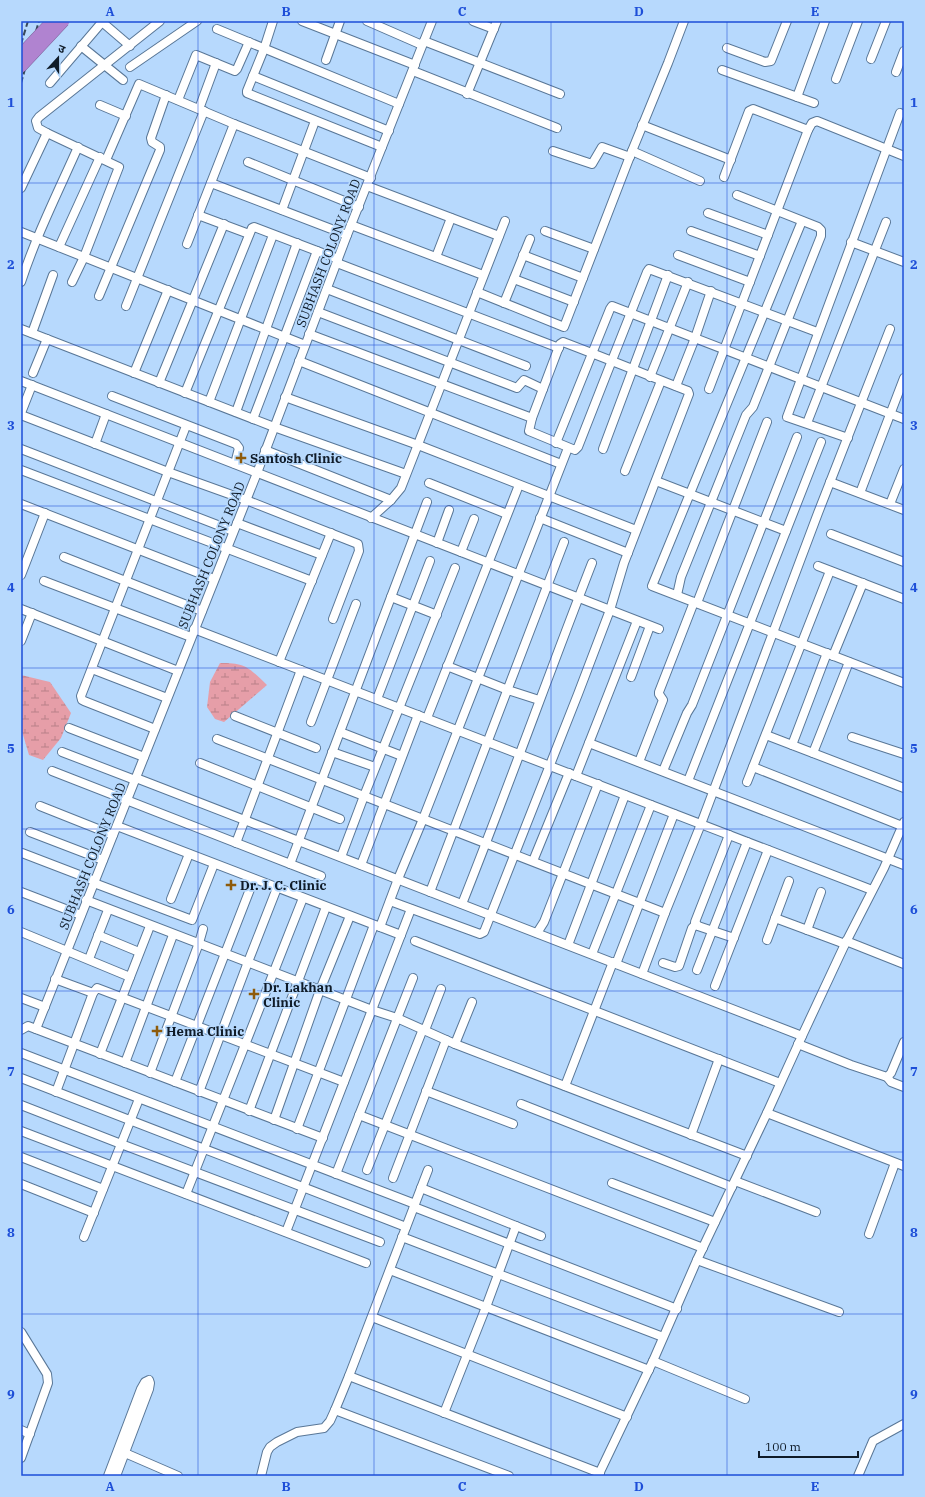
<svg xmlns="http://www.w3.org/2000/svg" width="925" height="1497" viewBox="0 0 925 1497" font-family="'IBM Plex Serif','Noto Sans Devanagari',serif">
	<defs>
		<pattern id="wetland-marsh" width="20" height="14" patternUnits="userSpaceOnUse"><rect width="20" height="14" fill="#e69ea8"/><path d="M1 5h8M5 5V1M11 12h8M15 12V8" fill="none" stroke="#b98089"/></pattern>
	</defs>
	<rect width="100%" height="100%" fill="#b7d9fd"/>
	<g fill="url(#wetland-marsh)">
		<path d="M220 663C246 663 248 667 267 685L224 722 215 719 207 707 210 682Z"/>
		<polygon points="21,675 50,682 71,713 61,738 43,760 29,755 21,728"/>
	</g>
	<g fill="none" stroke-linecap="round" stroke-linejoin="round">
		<defs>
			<g id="minor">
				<polyline points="273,21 264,49 247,91 247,93 382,147"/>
				<polyline points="302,21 415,65"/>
				<polyline points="367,21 422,45"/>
				<polyline points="473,21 494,29"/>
				<polyline points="102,22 130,46"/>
				<polyline points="217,29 399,104"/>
				<polyline points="424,41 560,94"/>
				<polyline points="81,46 123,80"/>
				<polyline points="727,48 765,62 771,61 787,21"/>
				<polyline points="871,59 886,21"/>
				<polyline points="326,60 340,21"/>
				<polyline points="130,67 197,21"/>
				<polyline points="722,70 814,103"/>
				<polyline points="413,71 557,128"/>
				<polyline points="896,72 904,51"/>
				<polyline points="253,76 389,131"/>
				<polyline points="836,79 858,21"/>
				<polyline points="50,83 103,21"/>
				<polyline points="467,94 497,21"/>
				<polyline points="797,97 825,21"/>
				<polyline points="178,100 196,55 235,71 237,69 249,42"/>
				<polyline points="100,105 126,116"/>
				<polyline points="199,109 216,63"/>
				<polyline points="642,125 731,160"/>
				<polyline points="553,151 592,164 602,147 630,157"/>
				<polyline points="632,151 700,181"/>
				<polyline points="106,160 139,84 234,124 371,178"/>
				<polyline points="248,162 359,207"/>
				<polyline points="724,177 749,111 753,109 808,130"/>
				<polyline points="211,183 347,235"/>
				<polyline points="367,186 499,236"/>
				<polyline points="21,188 47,133"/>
				<polyline points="282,210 315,121"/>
				<polyline points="708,213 768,235"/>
				<polyline points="198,215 249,234"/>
				<polyline points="802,221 652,586 904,683"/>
				<polyline points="351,225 483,275"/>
				<polyline points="545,231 594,249"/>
				<polyline points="691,231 760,256"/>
				<polyline points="21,232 305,345"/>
				<polyline points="851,242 904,262"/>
				<polyline points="187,244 234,124"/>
				<polyline points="59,247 100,157"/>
				<polyline points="523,255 583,278"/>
				<polyline points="678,255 750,282"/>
				<polyline points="436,257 451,218"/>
				<polyline points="337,263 559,348"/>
				<polyline points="514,279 574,302"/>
				<path d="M21 282C36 236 58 192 78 147"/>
				<polyline points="72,282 84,257 119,167 47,133 38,128 36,121 39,117 160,21"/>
				<polyline points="327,289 526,366"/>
				<polyline points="477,292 564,327 632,151 668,63 684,21"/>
				<polyline points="99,296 160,150 160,147 152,142 151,138 166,95"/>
				<polyline points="504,303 530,239"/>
				<polyline points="126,306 204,111"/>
				<polyline points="318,312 517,388 524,380 543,389"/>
				<polyline points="21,329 274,427 406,474"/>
				<polyline points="32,333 53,275"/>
				<polyline points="309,334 532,418"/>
				<polyline points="299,361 561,464"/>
				<polyline points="33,373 47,339"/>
				<polyline points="134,373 168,290"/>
				<polyline points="650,377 688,282"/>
				<polyline points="21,381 659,629"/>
				<polyline points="159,383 224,224"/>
				<polyline points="676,386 695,338 711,291"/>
				<polyline points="709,389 808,130 812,123 817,121 904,156"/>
				<polyline points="185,393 252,228 254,227 338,259"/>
				<polyline points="112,396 236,444 239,448 235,464"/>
				<polyline points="285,397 418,445 636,530"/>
				<polyline points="209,402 273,235"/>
				<polyline points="236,412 297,243"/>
				<polyline points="21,413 32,385"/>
				<polyline points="21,415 168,472 246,500 358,544 359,551 333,619"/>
				<polyline points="253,419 317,251"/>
				<polyline points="807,423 886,222"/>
				<polyline points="848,438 787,417 900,113"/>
				<polyline points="556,443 610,309 612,306 904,419"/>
				<polyline points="95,444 106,414"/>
				<polyline points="21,449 233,531"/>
				<polyline points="603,449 668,275"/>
				<polyline points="265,450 391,500"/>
				<polyline points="21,470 312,581"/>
				<polyline points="625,471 661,381"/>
				<polyline points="656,481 786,531"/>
				<polyline points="830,482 904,510"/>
				<polyline points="429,483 507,514"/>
				<polyline points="860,493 904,378"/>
				<polyline points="21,504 214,579"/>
				<polyline points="890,504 904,469"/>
				<polyline points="371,518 391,500 401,488 505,221"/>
				<polyline points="540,518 628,553"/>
				<polyline points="237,523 322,555"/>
				<polyline points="831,534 904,562"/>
				<polyline points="437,543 449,510"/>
				<polyline points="461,552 474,519"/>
				<polyline points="64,557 202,611"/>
				<polyline points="818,566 904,599"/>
				<polyline points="21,575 45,513"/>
				<polyline points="44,581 191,637"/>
				<polyline points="677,595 681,577 746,415 753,407 821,236 821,230 818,227 737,195"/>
				<polyline points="391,597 437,615"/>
				<polyline points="697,603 767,422"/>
				<polyline points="21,609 178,671"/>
				<polyline points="194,629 872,890"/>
				<polyline points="21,641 32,613"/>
				<polyline points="833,656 863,583"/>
				<polyline points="279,662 331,533"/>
				<polyline points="447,666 508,690 539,700"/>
				<polyline points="92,669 167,698"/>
				<polyline points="631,677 650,626"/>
				<polyline points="377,699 430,561"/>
				<polyline points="235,716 316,748"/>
				<polyline points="427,718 519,485"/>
				<polyline points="311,722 356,604"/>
				<polyline points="69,728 144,757"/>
				<polyline points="155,729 84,701 82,700 81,696 186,426"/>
				<polyline points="340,732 402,756"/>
				<polyline points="766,735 904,788"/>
				<polyline points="852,737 904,754"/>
				<polyline points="217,739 665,913"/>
				<polyline points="589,743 904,865"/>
				<polyline points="792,745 827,653"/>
				<polyline points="62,752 135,780"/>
				<polyline points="332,752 375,767"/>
				<polyline points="813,753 849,662"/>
				<polyline points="639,762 663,700 659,694 659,692 694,602"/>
				<polyline points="200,763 340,819"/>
				<polyline points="753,767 902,826"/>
				<polyline points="52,771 321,876"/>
				<polyline points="663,771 687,713 692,705 797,437"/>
				<polyline points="576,776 637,621"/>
				<polyline points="136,778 802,1036"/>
				<polyline points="688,781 821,442"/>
				<polyline points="747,782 830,571"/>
				<polyline points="40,806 113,835"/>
				<polyline points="117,826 401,935"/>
				<polyline points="30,832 103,860"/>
				<polyline points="729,835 695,922 698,926 734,938"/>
				<polyline points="236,843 301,670"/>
				<polyline points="22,853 95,881"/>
				<polyline points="341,857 364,796 455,568"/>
				<polyline points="533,861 569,773"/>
				<polyline points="290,864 427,502"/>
				<polyline points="361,865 418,715"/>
				<polyline points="94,883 192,920 214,864"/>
				<polyline points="21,892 81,915"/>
				<polyline points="430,892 564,542"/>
				<polyline points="171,899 189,854"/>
				<polyline points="86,900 372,1010 397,1018 455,1044 747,1156"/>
				<path d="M390 901 480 934 484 932 578 694 610 610 624 563 689 394 688 391C647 375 605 358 563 342L560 344 532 418 529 431 575 450 578 447 607 373 647 272 649 269 817 332"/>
				<path d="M462 904C507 791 548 676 592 563"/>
				<polyline points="775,918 845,944"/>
				<polyline points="380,927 398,879 423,819 568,448"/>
				<polyline points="807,930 821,892"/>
				<polyline points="21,932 130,977"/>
				<polyline points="537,933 544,922 598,784"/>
				<polyline points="98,935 139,952"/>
				<polyline points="767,940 789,881"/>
				<polyline points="415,941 780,1083"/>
				<polyline points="846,941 904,964"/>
				<polyline points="568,945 625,795"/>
				<polyline points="592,954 651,805"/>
				<polyline points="89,959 108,910"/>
				<polyline points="663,963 675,967 679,966 692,928 696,924"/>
				<polyline points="616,964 674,814"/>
				<polyline points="697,970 747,842"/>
				<polyline points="642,974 665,913 701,824 818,513 890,329"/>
				<polyline points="55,979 93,993"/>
				<polyline points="715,986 768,850"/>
				<polyline points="21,998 45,1007"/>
				<polyline points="36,1029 257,473 347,235 432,21"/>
				<polyline points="21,1030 28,1026 323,1138"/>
				<polyline points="425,1030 441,989"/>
				<polyline points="455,1044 472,1002"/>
				<polyline points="798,1044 851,1065 887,1077 891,1073 904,1042"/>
				<polyline points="21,1053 415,1204"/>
				<polyline points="100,1054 150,926"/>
				<polyline points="125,1063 173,935"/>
				<polyline points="150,1073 199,943 203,929"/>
				<polyline points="887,1077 891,1082 904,1087"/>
				<polyline points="21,1078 406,1227"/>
				<polyline points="175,1082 254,879"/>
				<polyline points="565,1086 613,962"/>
				<polyline points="426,1091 513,1124"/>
				<polyline points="56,1092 93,993 97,988 344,1082"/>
				<polyline points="199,1092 248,962 277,888"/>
				<polyline points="521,1104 732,1187"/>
				<polyline points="21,1105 121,1144 380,1242"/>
				<polyline points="249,1111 326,907"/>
				<polyline points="767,1113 904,1166"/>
				<polyline points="359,1115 703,1248"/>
				<polyline points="274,1120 320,990 350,916"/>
				<polyline points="297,1129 374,925"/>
				<polyline points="21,1131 366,1263"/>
				<polyline points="691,1135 719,1059"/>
				<polyline points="21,1157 103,1189"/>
				<polyline points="367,1170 423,1029"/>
				<polyline points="336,1174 413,978"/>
				<polyline points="393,1178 446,1040"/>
				<polyline points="735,1181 816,1212"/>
				<polyline points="612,1183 715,1222"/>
				<polyline points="21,1184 94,1213"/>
				<polyline points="421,1188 541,1236"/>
				<polyline points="186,1194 303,898"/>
				<polyline points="414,1207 677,1309"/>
				<polyline points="286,1232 411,909"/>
				<polyline points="869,1234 895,1163"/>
				<polyline points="84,1237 139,1099"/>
				<polyline points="402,1237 663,1337"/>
				<polyline points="697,1260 839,1312"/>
				<polyline points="390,1270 649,1370"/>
				<polyline points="372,1317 627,1417"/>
				<polyline points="21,1332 47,1374 48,1383 21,1458"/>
				<polyline points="653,1361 745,1399"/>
				<polyline points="349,1376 600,1473"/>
				<polyline points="335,1410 509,1476"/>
				<polyline points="444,1413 486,1307 516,1226"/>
				<polyline points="21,1430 30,1434"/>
				<polyline points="125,1453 178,1476"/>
				<polyline points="108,1476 141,1389 145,1382 149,1380 150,1383 149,1389 116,1476"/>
				<polyline points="261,1476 267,1452 270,1447 277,1442 297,1432 324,1428 330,1421 335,1410 349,1376 428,1170"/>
				<polyline points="598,1476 653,1361 697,1260 767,1113 802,1036 845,944 884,868 904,822"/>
				<polyline points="858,1476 873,1441 904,1424"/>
			</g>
		</defs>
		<use href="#minor" stroke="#597797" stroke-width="10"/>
		<use href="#minor" stroke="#fff" stroke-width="8"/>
		<g stroke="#37485a" stroke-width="2" stroke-dasharray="6 3" stroke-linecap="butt">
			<polyline points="21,44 28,21"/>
			<polyline points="21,83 39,21"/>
		</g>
		<defs>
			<g id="highway-bridge">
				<polyline points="21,54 52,21"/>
				<polyline points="21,67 64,21"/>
			</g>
		</defs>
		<use href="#highway-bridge" stroke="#785f95" stroke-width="12" stroke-linecap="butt"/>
		<use href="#highway-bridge" stroke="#b083d0" stroke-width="11"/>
	</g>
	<path fill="none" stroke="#1d4ed8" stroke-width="1" stroke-opacity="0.55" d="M198 21V1476M374 21V1476M551 21V1476M727 21V1476M21 183H904M21 345H904M21 506H904M21 668H904M21 829H904M21 991H904M21 1152H904M21 1314H904"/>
	<g fill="#8e5b0a" stroke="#b7d9fd" stroke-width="1.5">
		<path d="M239 452h4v4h4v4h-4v4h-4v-4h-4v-4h4z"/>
		<path d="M229 879h4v4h4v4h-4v4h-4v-4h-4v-4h4z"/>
		<path d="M252 988h4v4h4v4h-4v4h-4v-4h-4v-4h4z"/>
		<path d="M155 1025h4v4h4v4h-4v4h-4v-4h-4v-4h4z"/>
	</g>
	<g text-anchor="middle" stroke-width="3.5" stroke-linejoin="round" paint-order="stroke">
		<g font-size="13" fill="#0f1b28" stroke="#b7d9fd">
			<text transform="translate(328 253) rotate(-69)" y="5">SUBHASH COLONY ROAD</text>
			<text transform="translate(211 555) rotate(-68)" y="5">SUBHASH COLONY ROAD</text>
			<text transform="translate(92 856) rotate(-68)" y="5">SUBHASH COLONY ROAD</text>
		</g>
		<g font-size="13" font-weight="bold" fill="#0f1b28" stroke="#b7d9fd" text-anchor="start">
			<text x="250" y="463">Santosh Clinic</text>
			<text x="240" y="890">Dr. J. C. Clinic</text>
			<text x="263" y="992">Dr. Lakhan<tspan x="263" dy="15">Clinic</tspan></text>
			<text x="166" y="1036">Hema Clinic</text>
		</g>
	</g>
	<rect width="925" height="1497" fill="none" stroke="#b7d9fd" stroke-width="44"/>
	<g transform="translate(58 58) rotate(21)" stroke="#b7d9fd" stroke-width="3" paint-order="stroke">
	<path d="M0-3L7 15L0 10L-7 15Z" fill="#0f1b28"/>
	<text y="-6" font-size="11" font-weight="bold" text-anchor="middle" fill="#0f1b28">उ</text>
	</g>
	<path d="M759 1451v6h99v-6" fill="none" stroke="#0f1b28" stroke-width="2"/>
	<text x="765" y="1451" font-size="12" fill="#0f1b28" stroke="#b7d9fd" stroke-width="3" paint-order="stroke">100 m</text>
	<rect x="22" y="22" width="881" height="1453" fill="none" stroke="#1d4ed8" stroke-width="1.5"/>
	<g font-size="13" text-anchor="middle" font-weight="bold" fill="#1d4ed8">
		<text x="110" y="16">A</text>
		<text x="286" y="16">B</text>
		<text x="462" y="16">C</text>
		<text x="639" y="16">D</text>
		<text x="815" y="16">E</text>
		<text x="11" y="107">1</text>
		<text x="914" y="107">1</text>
		<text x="11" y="269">2</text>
		<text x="914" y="269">2</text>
		<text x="11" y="430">3</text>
		<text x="914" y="430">3</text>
		<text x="11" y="592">4</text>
		<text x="914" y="592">4</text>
		<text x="11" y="753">5</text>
		<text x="914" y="753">5</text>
		<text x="11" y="914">6</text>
		<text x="914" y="914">6</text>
		<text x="11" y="1076">7</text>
		<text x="914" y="1076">7</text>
		<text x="11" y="1237">8</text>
		<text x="914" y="1237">8</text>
		<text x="11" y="1399">9</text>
		<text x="914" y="1399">9</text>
		<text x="110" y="1491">A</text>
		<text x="286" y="1491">B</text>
		<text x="462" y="1491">C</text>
		<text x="639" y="1491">D</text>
		<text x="815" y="1491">E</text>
	</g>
</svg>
